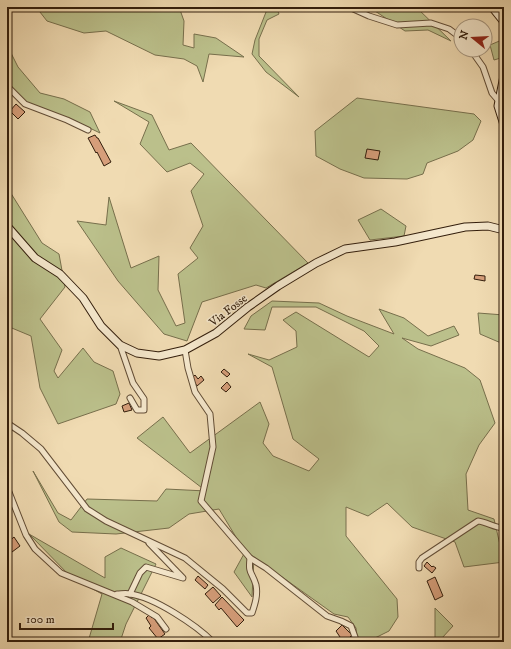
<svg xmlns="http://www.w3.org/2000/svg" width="511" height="649" viewBox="0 0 511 649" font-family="'IM FELL DW Pica',serif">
	<rect width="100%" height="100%" fill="#f0dbb2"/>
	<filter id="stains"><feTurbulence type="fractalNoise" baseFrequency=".005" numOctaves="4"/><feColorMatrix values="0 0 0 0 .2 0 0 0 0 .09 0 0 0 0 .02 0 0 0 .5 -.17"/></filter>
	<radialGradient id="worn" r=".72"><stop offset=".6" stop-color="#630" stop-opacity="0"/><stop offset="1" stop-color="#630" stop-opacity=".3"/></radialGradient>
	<g fill="#bbc08b" stroke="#776f4c">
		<polygon points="36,7 179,7 184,21 183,45 194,48 194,34 216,38 244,57 209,54 203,82 197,66 184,59 155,55 106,31 84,33 47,21"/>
		<polygon points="268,7 276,7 279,14 267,20 259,39 259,56 299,97 266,72 252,54 255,40"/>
		<polygon points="369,7 416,7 451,41 428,30 405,31"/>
		<polygon points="504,39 504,57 494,60 490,45"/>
		<polygon points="7,45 18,67 40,93 64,99 90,112 100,133 69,118 33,107 7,88"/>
		<polygon points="357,98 474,114 481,121 473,140 458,151 427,163 423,174 407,179 364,178 340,169 316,156 315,131"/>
		<polygon points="114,101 152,115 169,150 191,143 308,263 266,288 256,285 202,302 187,341 164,334 118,281 77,221 106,225 109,197 131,268 159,256 158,290 176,326 185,323 178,274 198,258 190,248 203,226 191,191 204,174 190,163 167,172 140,144 149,122"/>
		<polygon points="7,187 42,243 59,254 65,287 40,319 62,350 54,371 58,378 83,348 94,362 113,371 120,394 116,404 58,424 40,388 31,336 7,326"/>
		<polygon points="381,209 406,226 404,236 370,240 358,220"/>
		<polygon points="272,301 319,303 347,316 394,334 379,309 404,318 428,336 454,326 459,335 431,346 402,338 418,349 465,368 480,380 495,423 479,445 466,474 468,510 494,519 504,562 464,567 455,542 412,527 387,503 368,516 346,507 346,536 397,599 398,617 389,631 367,642 357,642 356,628 348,617 334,614 254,557 252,597 234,572 245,552 219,509 189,514 169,528 116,534 72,532 59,522 33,471 58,513 71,520 87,499 157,501 166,489 206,491 137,438 163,417 190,453 260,402 269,424 263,443 273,456 309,471 319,459 293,439 272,367 248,354 269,360 297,347 296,331 283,320 296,312 369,357 379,346 364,331 316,307 272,307 265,330 244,329 251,316"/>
		<polygon points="478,313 504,315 504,342 501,343 480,334"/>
		<polygon points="29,534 105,578 105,557 121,548 156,564 126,624 120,642 88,642 102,594 71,577"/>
		<polygon points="435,608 453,626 442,638 443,642 435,642"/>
	</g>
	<g fill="#d69e7a" stroke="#331e0c">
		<polygon points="16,104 25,112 18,119 10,111"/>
		<polygon points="95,135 97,138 98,138 111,162 104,166 97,152 96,153 88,138"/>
		<polygon points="367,149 380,151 378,160 365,158"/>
		<polygon points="475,275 485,276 485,281 474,279"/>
		<polygon points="224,369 230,374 227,377 221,372"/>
		<polygon points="195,375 198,379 201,376 204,380 197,386 192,378"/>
		<polygon points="227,382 231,387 226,392 221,388"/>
		<polygon points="129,403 132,410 124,412 122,406"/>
		<polygon points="14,537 20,546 12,552 7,546 7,543"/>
		<polygon points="427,562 432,567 433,566 436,568 432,573 424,566"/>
		<polygon points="198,576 208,585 205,589 195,580"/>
		<polygon points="435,577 443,596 435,600 427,581"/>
		<polygon points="213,587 221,596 213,603 205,594"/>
		<polygon points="222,597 244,620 237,627 221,608 219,610 215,605"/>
		<polygon points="149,615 152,618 153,617 165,634 158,639 149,628 151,626 146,618"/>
		<polygon points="342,625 352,635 347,640 345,637 342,640 336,631"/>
	</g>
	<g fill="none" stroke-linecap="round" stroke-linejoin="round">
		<defs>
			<g id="street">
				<polyline points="349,7 369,16 397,25 431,23 449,29 461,38"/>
				<polyline points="471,50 483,67 492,93 498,100"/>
				<polyline points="7,86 25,104 67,120 88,130"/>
				<polyline points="120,345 133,383 144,399 144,410 137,410 130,398"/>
				<polyline points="185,350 188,368 195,392 210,414 213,447 201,501 250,558"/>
				<path d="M7 423 22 433 41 449 87 509 106 521 185 558 223 589 247 613H252C255 604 258 595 256 585 252 571 248 575 250 558L266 568 327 616 341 621 351 626 355 637V642"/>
				<polyline points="7,487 26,535 35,549 61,573 132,602 157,617 166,629"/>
				<path d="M419 568V562L422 558 478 521C487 522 495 528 504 528"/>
				<path d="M117 594C121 594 126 593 130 594 154 597 196 625 213 642"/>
				<polyline points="130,594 140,573 146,567 183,578 149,543"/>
			</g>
			<g id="secondary">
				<polyline points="492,7 504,22"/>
				<polyline points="504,76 498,106 504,125"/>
				<polyline points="7,226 35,258 60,274 83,298 101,326 120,345 137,353 159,356 185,350 216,333 248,307 278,286 316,263 345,249 395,242 465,227 488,226 504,230"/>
			</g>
		</defs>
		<use href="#street" stroke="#624d36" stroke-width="7"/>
		<use href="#secondary" stroke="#331e0c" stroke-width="9"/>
		<use href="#street" stroke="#f5e8cd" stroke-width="5"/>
		<use href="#secondary" stroke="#f5e8cd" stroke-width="7"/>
	</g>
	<g text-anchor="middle" stroke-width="3" stroke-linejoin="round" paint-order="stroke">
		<g font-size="12" fill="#331e0c" stroke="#f5e8cd">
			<text transform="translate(228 310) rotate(-38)" y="4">Via Fosse</text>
		</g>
	</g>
	<rect width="511" height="649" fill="none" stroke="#f0dbb2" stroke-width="24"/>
	<rect x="8" y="8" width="495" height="633" fill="none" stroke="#331e0c" stroke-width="2"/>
	<rect x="12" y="12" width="487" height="625" fill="none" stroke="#331e0c"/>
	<g transform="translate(473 38) rotate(288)"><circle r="19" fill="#f5e8cd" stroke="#a79780"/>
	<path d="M0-3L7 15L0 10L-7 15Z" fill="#8f2418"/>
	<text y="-6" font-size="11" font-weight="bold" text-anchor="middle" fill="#331e0c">N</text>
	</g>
	<path d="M20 623v6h93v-6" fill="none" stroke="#331e0c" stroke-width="2"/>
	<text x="26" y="623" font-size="12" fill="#331e0c" stroke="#f5e8cd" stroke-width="3" paint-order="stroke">100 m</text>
	<rect width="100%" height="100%" filter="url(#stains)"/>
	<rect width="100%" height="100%" fill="url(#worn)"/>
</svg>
